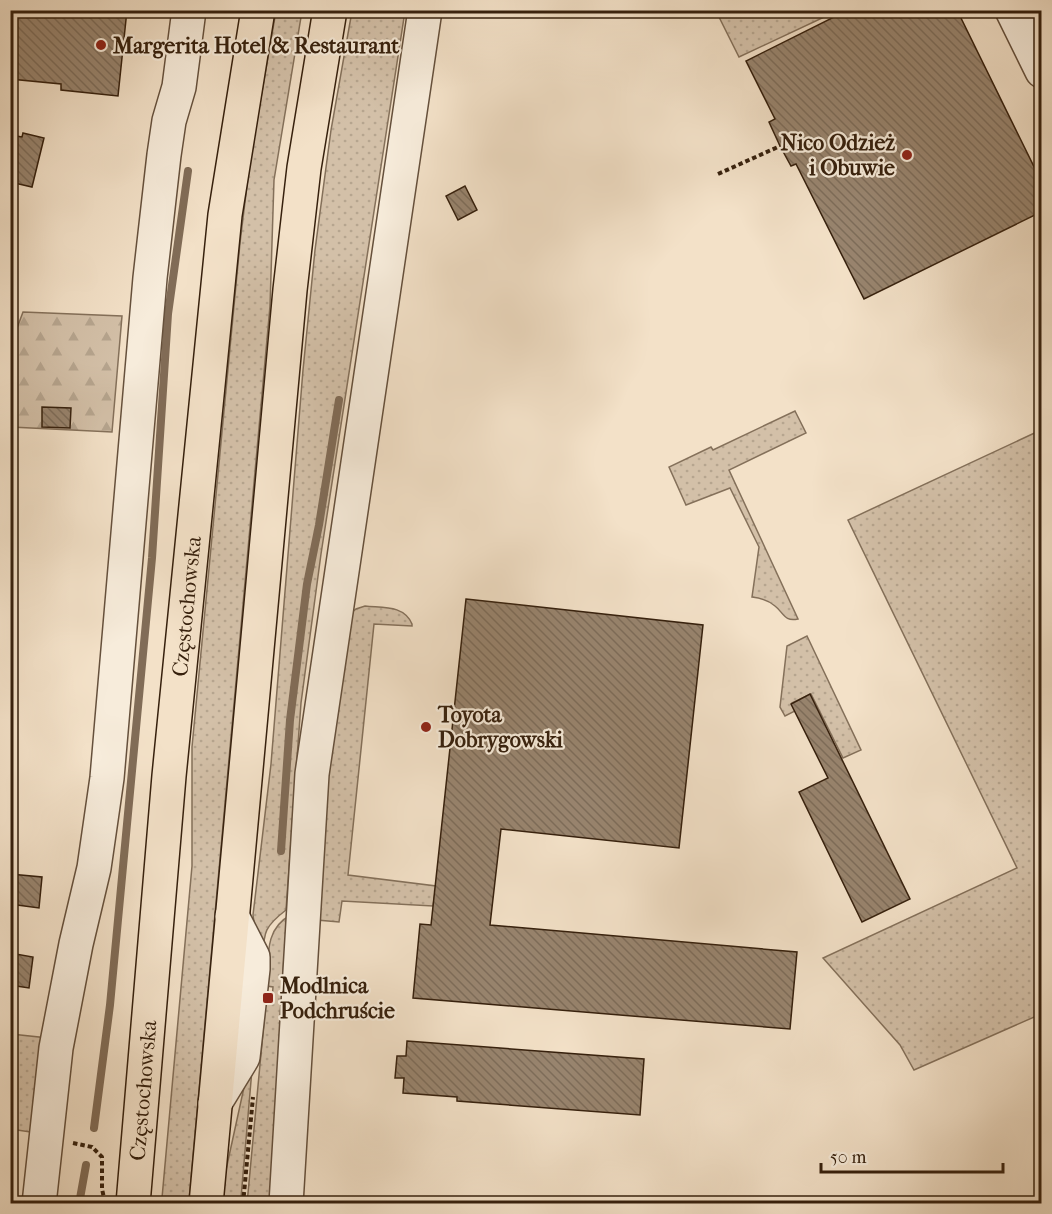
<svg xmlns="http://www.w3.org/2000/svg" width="1052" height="1214" viewBox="0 0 1052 1214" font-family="'IM FELL French Canon',serif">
	<defs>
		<pattern id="grass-dots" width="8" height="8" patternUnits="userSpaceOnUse" patternTransform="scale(1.5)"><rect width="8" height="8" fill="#d3c0a8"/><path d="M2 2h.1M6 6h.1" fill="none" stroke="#b6a58f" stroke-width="1.8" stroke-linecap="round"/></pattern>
		<pattern id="forest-firs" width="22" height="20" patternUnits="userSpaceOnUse" patternTransform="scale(1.5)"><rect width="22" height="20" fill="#d3c0a8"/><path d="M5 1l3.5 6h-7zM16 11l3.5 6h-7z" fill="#b6a58f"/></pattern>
		<pattern id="building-back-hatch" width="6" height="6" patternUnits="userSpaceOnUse" patternTransform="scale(1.5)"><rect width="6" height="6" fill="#98846e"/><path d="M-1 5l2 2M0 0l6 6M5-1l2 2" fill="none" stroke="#7d6c59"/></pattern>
	</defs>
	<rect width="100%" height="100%" fill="#f3e1c8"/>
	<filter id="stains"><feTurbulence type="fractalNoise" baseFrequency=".00333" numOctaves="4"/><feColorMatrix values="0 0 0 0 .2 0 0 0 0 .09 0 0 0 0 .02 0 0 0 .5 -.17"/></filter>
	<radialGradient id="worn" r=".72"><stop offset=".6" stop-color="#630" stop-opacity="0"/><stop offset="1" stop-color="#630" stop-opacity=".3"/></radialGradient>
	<g fill="url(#grass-dots)" stroke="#84705a" stroke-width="1.5">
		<polygon points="276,11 302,11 274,180 270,306 189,1201 162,1198 192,866 192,747 240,243 250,161"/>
		<path d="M352 11H405L321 554 301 703 286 910C260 930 265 935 262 966H260L253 915 271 764 303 370 315 250 331 130Z"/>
		<polygon points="716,11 837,11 739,57"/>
		<path d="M795 411 806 433 729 470 798 619C784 622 784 613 775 606 768 600 761 598 752 597L759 547 730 488 686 505 669 467 711 447 713 450Z"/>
		<polygon points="1041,430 1041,1014 914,1070 900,1045 823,958 1017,868 848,520"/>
		<path d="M365 606C383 608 404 605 412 624V626L374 624 348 875 436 886 433 906 342 901 339 922 317 920 326 772 350 614 356 609Z"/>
		<polygon points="807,636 861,750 843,758 811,694 792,703 795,711 785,716 780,707 787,646"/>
		<path d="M291 915 289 943 284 956 276 1098 274 1203 247 1204 266 1000H272L273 987 267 986C269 960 263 929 291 915Z"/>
		<polygon points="11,1034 48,1038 30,1132 11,1129"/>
		<polygon points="253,1046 254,1046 241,1198 237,1203 219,1202"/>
	</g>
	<polygon fill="url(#forest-firs)" stroke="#84705a" stroke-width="1.5" points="23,312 122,316 112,432 11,427 10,347"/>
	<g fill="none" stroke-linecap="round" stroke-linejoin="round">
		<g stroke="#816c57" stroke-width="8">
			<polyline points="281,851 290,720 307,584 319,525 339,400"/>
			<polyline points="94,1128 110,1005 152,558 168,314 188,171"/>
			<polyline points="79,1204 86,1165"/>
		</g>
	</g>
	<g fill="url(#building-back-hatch)" stroke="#36200d" stroke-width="1.5">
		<polygon points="10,10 127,10 118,96 61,90 61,84 10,79"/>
		<polygon points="848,10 957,10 1041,181 1041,212 864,299 796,164 791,166 780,146 769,122 775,119 746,61"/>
		<polygon points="23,133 44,138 32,187 10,182 10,135 22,137"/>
		<polygon points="465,186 477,210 458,220 446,196"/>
		<polygon points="42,407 71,408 70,428 42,427"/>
		<polygon points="466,599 703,625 679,848 501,829 490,925 797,952 790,1029 413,998 420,924 431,925"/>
		<polygon points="810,694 910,899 862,922 799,792 828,778 791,704"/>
		<polygon points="10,874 42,877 39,908 10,904"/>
		<polygon points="10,953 33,957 29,988 10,985"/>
		<polygon points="407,1041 644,1059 640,1115 457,1101 457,1097 403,1093 404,1078 395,1078 397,1056 406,1056"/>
	</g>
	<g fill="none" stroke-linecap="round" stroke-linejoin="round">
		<defs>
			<g id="minor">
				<polyline points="1012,10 1042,71"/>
				<polyline points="215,1103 243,1057 253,969 253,957 232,916"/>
				<polyline points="39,1204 56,1048 76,944 94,868 107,778 150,278 164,155 169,121 179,87 189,10"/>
				<polyline points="286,1204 312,774 425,10"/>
			</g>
			<g id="major">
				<path id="s1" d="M133 1204 169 776 225 215 258 10"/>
				<polyline points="206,1204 290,290 304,168 330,10"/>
			</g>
		</defs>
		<use href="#minor" stroke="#65503c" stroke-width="36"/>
		<use href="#major" stroke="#36200d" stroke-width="36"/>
		<g stroke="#36200d" stroke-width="4" stroke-dasharray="4.5 3" stroke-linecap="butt">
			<polyline points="718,174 780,146"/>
			<polyline points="73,1143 92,1147 102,1157 102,1189 104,1198"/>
			<polyline points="243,1204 253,1097"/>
		</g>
		<use href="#minor" stroke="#f7ecdb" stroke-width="33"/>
		<use href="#major" stroke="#f3e1c8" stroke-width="33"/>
	</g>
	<g fill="#8f2418" stroke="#f7ecdb" stroke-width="2">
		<circle cx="101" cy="45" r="6"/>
		<circle cx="907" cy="155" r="6"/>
		<circle cx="426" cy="727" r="6"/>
		<rect x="262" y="992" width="12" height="12" rx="3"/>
	</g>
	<g text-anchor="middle" stroke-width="4.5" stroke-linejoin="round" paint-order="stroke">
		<g font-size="22" font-weight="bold" fill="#36200d" stroke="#f7ecdb" text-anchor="start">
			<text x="113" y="53">Margerita Hotel &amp; Restaurant</text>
			<text x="895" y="150" text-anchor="end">Nico Odzież<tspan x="895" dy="25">i Obuwie</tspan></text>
			<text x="438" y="722">Toyota<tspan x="438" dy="25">Dobrygowski</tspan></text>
			<text x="280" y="993">Modlnica<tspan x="280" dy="25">Podchruście</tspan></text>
		</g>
		<g font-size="22" fill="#36200d" stroke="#f7ecdb">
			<text dy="8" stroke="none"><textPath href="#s1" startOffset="600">Częstochowska</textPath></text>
			<text dy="8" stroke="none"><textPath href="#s1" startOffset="114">Częstochowska</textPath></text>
		</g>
	</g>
	<rect width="1052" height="1214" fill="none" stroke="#f3e1c8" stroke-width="36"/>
	<rect x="12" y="12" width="1028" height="1190" fill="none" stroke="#36200d" stroke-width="3"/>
	<rect x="18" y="18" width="1016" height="1178" fill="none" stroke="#36200d" stroke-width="1.5"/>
	<path d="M821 1163v9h182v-9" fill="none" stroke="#36200d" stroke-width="3"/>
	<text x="830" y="1163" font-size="18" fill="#36200d" stroke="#f7ecdb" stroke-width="4.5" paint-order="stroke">50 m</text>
	<rect width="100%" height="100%" filter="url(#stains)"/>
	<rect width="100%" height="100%" fill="url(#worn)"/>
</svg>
